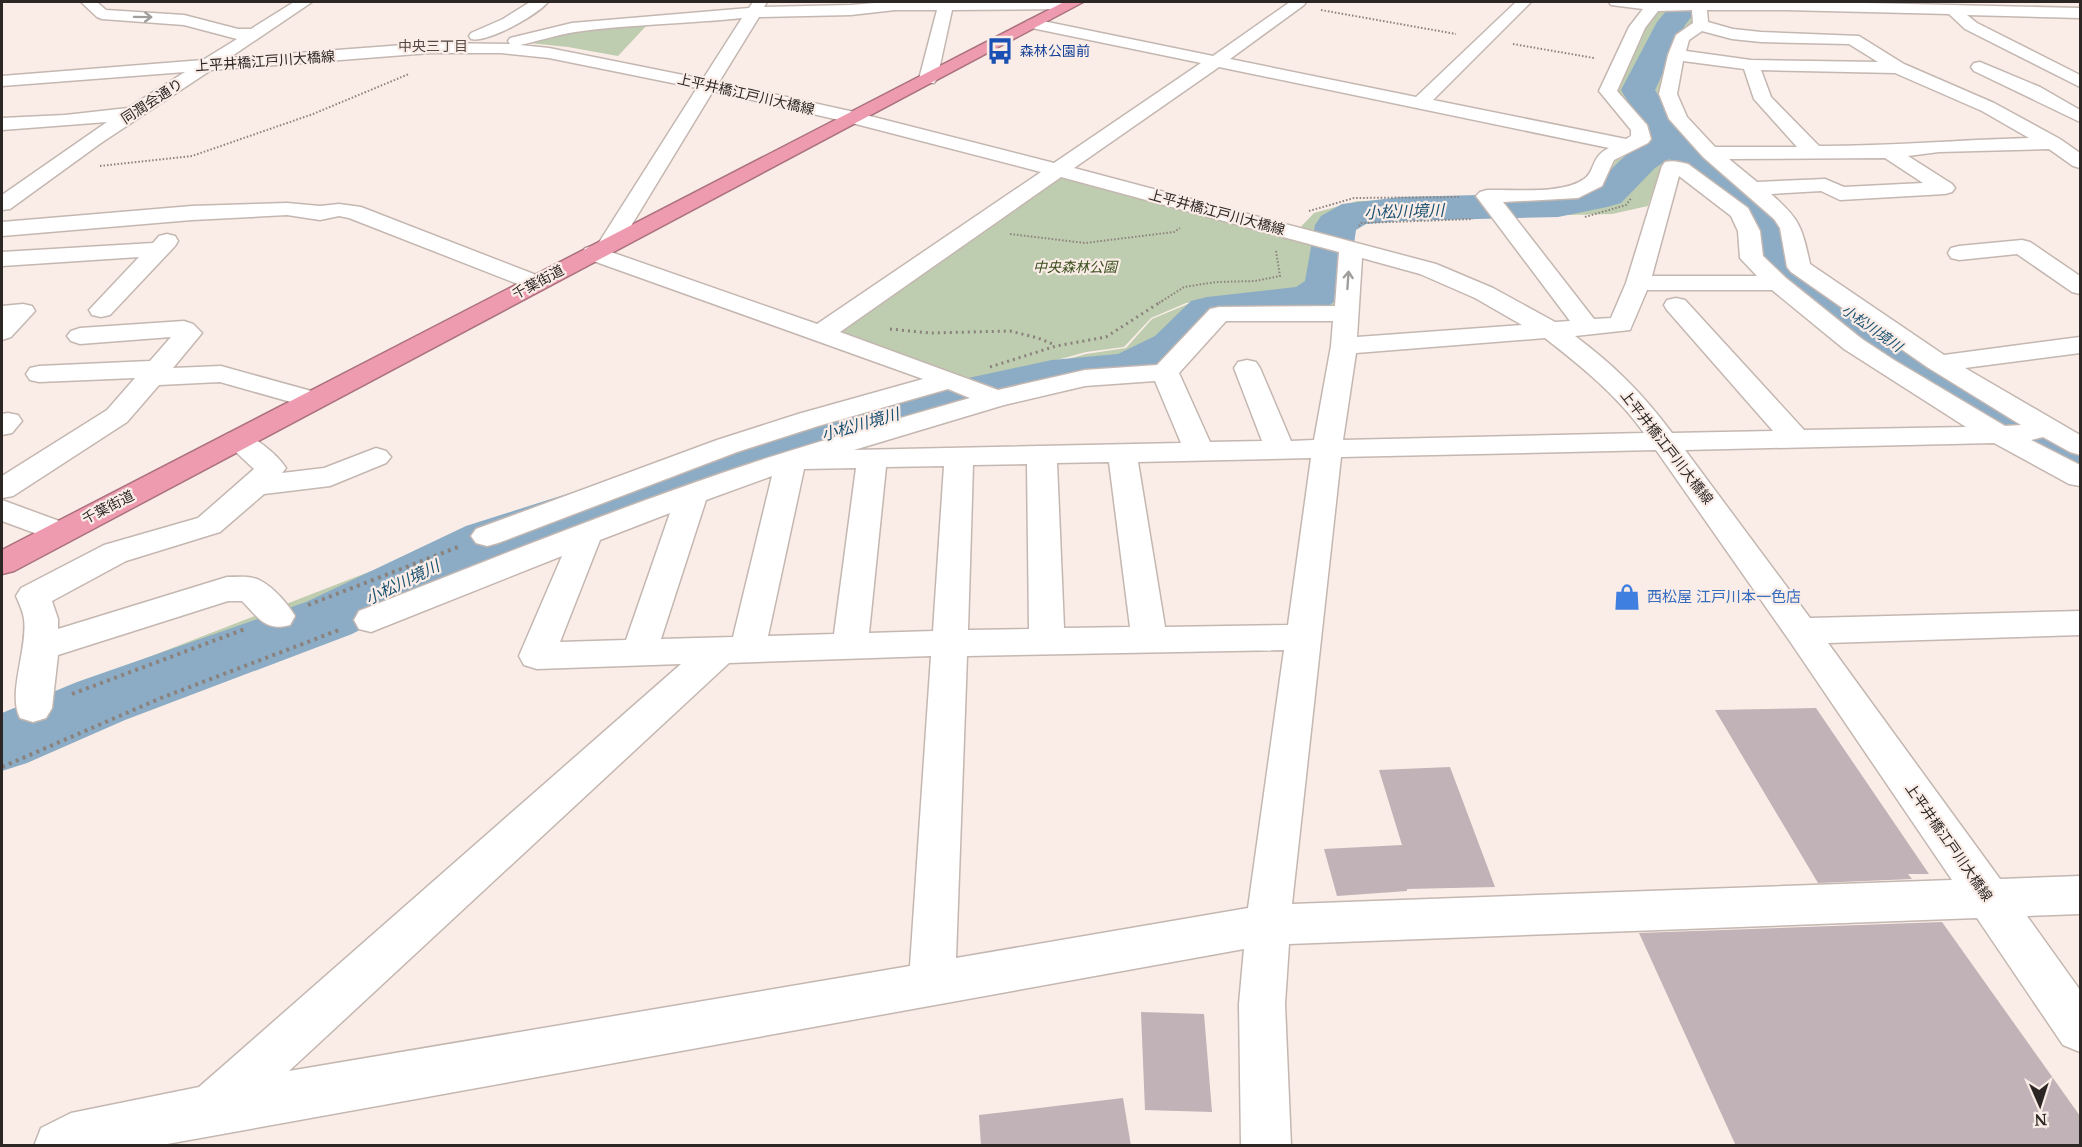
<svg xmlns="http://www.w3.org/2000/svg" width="2082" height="1147" viewBox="0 0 2082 1147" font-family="'Noto Serif','Noto Sans JP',serif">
	<rect width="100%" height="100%" fill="#faece6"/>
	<g fill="#beccaf">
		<path d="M1651 2H1691L1697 18 1661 96 1776 215 1739 205 1681 163 1662 164 1648 206 1612 214 1357 220 1343 240 1340 311 1217 313 1163 371 997 397 972 385 1086 354 1126 348 1152 319 1188 304 1277 292 1186 303 1151 318 1124 347 1086 352 969 384 830 334 1057 174 1295 233 1314 213 1357 201 1566 198C1595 192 1602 186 1616 160L1636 152 1650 135 1613 92 1641 28 1657 10Z"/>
		<polygon points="648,24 618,56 568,47 520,42 556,33"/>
		<polygon points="948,384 985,399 486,563 292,646 115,711 2,761 2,714 366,573 715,446"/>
	</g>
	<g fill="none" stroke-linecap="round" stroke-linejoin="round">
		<polygon fill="#8bacc4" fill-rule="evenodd" points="1661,2 1691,2 1697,10 1685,25 1655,90 1684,135 1717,163 1767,197 1773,205 1783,238 1794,253 2014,403 2080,434 2080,471 2061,467 1978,425 1764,271 1741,239 1734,210 1691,179 1669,159 1655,168 1621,203 1607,207 1558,217 1401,221 1366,224 1356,230 1348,286 1342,295 1325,309 1221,323 1189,356 1146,378 1129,383 1052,390 987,404 740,475 508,554 352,634 125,720 27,763 2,771 2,713 77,682 306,602 466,526 702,451 959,380 1052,360 1118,354 1155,336 1191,301 1207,297 1296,287 1305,281 1315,225 1321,216 1342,204 1401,197 1558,193 1594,186 1629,152 1651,139 1621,90 1657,22 1667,10"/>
	</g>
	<g fill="#c0b2b6">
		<polygon points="1816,708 1929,874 1908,874 1912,879 1818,883 1715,710"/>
		<polygon points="1450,767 1495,887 1407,889 1407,891 1337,896 1324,849 1402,845 1379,770"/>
		<polygon points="1942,922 2080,1116 2080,1146 1736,1146 1639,933"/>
		<polygon points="1141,1012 1204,1014 1212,1112 1145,1110"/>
		<polygon points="1123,1098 1131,1146 981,1146 979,1115"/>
	</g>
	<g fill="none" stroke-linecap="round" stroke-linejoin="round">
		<defs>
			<g id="minor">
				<path d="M81 2H97L106 10 184 15 238 29H251L294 2H312L229 58 430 43 510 44 508 41 510 38 572 23 749 8 753 2H767L764 7 851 5 886 2H1062L1070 6 1067 9 952 10 937 79 934 83H922L919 79 937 10H895L851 15 759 17 719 82 854 112 1054 163 1201 63 1027 27 1025 24 1027 21 1033 19 1213 56 1290 2H1306L1304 5 1230 59 1416 97 1516 2H1531L1433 100 1626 139 1631 136V130L1599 91 1629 27 1643 9 1611 5 1609 2H1824L2080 8V18L1967 15 1977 23 2080 75V87L1965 29 1949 14 1785 10H1707L1708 22 1733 29 1761 32 1859 36 1904 64 1994 103 2060 139 2080 153V168L2073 166 2049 149 1939 152 1908 156 1952 184 1955 188 1952 192 1945 194 1840 200 1821 191 1771 194C1800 219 1802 227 1810 264L1944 355 2080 337V353L1965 368 2080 435V455L2070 452 2043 437 2031 440 2080 465V486L2069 484 1994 443 1685 450 1810 618 2080 611V635L1828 643 2000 879 2080 876V914L2027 916 2080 990V1052L2063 1045 1977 918 1289 944 1285 1004 1291 1146H1241L1239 1004 1244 949 156 1146H34L41 1128 71 1113 199 1087 681 664 537 669 524 665 519 656 562 556 371 632 359 629 354 620 359 611C481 563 602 514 725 472 806 444 888 422 970 398L948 389 818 426 737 452 498 543 487 546 476 543 471 536 476 529 717 440 798 414 923 379 585 258 582 253 585 248 593 246 600 248 598 244 697 88 549 58 501 53H430L211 70 101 143 10 209 2 210V195L107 122 2 130V118L65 115 128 108 185 72 2 86V76L203 60 237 39 184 25 102 19 97 17ZM1692 10 1693 23 1676 35 1668 55 1659 94 1669 119 1703 157 1774 219 1780 228 1787 267 1791 272 1927 367 2021 425 2005 426 1894 360 1862 339 1786 278 1763 256 1760 231 1748 208 1688 164C1680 162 1673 160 1665 162L1662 166 1626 283 1611 318 1594 319 1503 202 1578 198 1602 186 1614 160 1648 143 1651 139 1647 125 1617 91 1645 28 1658 11ZM742 18 703 79 549 48 520 45C538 41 556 35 575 32 630 24 687 24 742 18ZM1702 31 1732 39 1761 42 1849 44 1878 62 1751 60 1686 51 1689 40ZM1683 61 1744 69 1754 99 1797 147H1715L1687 117 1677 94ZM1219 67 1609 148C1590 157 1596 171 1584 179 1562 195 1514 189 1487 190L1480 192 1476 196 1570 321 1555 322 1493 288 1436 264 1074 168ZM1761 70 1895 73 1982 111 2029 138C1959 140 1889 146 1819 146L1771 97ZM713 91 852 123 1041 172 817 324 608 251 617 249 620 244ZM1885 158 1923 183 1844 187 1825 179 1757 182 1729 159ZM1679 176 1731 216 1738 231 1740 258 1757 276H1652ZM1061 177 1339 252 1335 306 1219 307 1210 309 1157 365 1085 370 998 390 840 332ZM1362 258 1420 274 1475 298 1522 325 1357 337ZM1647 290H1772L1844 349 1966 427 1804 430 1685 300 1676 298 1667 300 1664 305 1667 310 1773 431 1672 433C1643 394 1614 365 1575 336L1630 330ZM1226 321H1333L1331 346 1314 440 1291 441 1260 368 1256 362 1247 360 1238 362 1234 368 1262 441 1210 442 1179 373ZM1545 338C1582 367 1617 395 1644 433L1343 440 1356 353ZM1155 381 1181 443 854 450 1004 405 1085 386ZM1656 450 1789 640 1952 880 1292 904 1341 457ZM1311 458 1288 625 1165 627 1138 462ZM1109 462 1130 627 1064 628 1057 463ZM1027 464 1029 629 968 630 973 465ZM944 466 933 631 869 633 886 467ZM856 468 834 634 768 636 804 469ZM772 476 733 637 661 639 706 500ZM670 513 626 640 560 642 600 540ZM1284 650 1248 908 956 958 967 656ZM931 656 910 966 289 1071 729 663Z"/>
				<path d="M530 2H548C537 15 488 43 471 39L469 36 471 33 503 19Z"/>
				<polygon points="1980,62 2040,87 2080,110 2080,122 1974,71 1971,67 1974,63"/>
				<polygon points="287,203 320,206 339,204 361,207 544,278 548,283 544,288 536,290 528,288 349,218 339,216 320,220 287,215 192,220 2,236 2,222 192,206"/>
				<polygon points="167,234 175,236 178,241 175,246 110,315 101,317 92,315 89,310 139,257 2,266 2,252 153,243 159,236"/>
				<polygon points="2022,240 2030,242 2080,276 2080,294 2072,292 2017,254 1959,260 1951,258 1948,253 1951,248 1959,246"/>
				<polygon points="23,304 32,306 35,311 11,337 2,340 2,306"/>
				<polygon points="184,321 193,324 202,333 173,368 221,366 322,394 326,400 322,406 312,408 220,382 159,385 127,422 13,496 2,498 2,476 107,410 135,378 39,382 30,380 26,374 30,368 39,366 150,361 171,337 80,344 71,341 67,336 71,331 80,328"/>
				<polygon points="8,413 18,415 22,421 12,433 2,435 2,414"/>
				<path d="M237 431C254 436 276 453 286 468L282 473 324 468 376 448 386 451 391 457 386 463 330 486 264 494 220 532 126 561 52 601 58 619V629L227 577C238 577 251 575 261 581 273 587 288 604 295 616L290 625C265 632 258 617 242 601H228L58 655 52 708 46 718 33 722 20 718C7 693 28 649 24 619 23 611 19 603 16 596L21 588 104 545 198 518 254 469 223 440 227 434Z"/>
				<polygon points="2,500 70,525 75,532 70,539 59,542 2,521"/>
			</g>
			<polygon id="highway" points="1064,2 1083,2 14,571 2,574 2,550"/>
		</defs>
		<use href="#minor" stroke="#c4b7b1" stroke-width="3"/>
		<use href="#highway" stroke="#aa727e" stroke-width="3"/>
		<g stroke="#8b817d" stroke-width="2" stroke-dasharray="1.5 2" stroke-linecap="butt">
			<polyline points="1321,10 1456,34"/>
			<polyline points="1513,44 1594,58"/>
			<polyline points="100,166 192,156 313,114 409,74"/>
			<polyline points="1309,211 1354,198 1459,197"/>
			<polyline points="1585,217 1626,205 1632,197"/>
			<polyline points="1359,226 1361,223 1473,219"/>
			<polyline points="1010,234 1085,243 1174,232 1180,228"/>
			<polyline points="1159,303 1184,287 1216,282 1255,281 1280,276 1276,251"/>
		</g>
		<g stroke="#8b817d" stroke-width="3" stroke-dasharray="2 4" stroke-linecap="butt">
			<polyline points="890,329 930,333 1010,331 1038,338 1055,345"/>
			<polyline points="990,367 1056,346 1106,337 1162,301"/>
		</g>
		<g stroke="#8b817d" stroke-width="4" stroke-dasharray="3 4.5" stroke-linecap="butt">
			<polyline points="308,605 458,547"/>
			<polyline points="72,694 245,629"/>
			<polyline points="2,767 161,698 339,630"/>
		</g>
		<use href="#minor" fill="#fff" fill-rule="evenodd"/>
		<use href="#highway" fill="#ee9baf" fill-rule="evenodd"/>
	</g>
	<defs><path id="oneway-shaft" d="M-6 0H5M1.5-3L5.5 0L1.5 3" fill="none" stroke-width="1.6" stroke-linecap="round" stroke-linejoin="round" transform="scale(1.5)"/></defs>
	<g stroke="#a09e9c">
		<use href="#oneway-shaft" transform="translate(143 17) rotate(1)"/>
		<use href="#oneway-shaft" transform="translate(1348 280) rotate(-86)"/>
	</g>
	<defs>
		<symbol id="bus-bare" viewBox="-9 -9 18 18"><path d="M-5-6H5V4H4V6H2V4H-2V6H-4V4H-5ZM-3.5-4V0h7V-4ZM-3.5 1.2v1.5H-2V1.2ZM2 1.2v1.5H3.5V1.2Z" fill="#1a4fb4" stroke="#faece6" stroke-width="2.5" paint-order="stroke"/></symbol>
		<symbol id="shop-bare" viewBox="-9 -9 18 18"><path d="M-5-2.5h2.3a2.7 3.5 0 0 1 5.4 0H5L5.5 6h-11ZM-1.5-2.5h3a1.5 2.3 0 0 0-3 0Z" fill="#3f7fe0" stroke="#faece6" stroke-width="2.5" paint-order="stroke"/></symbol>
	</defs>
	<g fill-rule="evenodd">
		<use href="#bus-bare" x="981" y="32" width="38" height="38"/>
		<use href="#shop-bare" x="1608" y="578" width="38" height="38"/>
	</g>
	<g text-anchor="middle" stroke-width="4.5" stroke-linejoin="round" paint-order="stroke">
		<g font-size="14" fill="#534843" stroke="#faece6">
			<text x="433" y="51">中央三丁目</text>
		</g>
		<g font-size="14" fill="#164399" stroke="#faece6" text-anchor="start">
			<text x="1020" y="56">森林公園前</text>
		</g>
		<g font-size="14" fill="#2c2724" stroke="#faece6">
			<text transform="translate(265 61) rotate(-4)" y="5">上平井橋江戸川大橋線</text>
			<text transform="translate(746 94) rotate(13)" y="5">上平井橋江戸川大橋線</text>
			<text transform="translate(152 101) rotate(-33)" y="5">同潤会通り</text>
			<text transform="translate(1217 212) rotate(15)" y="5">上平井橋江戸川大橋線</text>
			<text transform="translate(538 282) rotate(-28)" y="5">千葉街道</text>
			<text transform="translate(1667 447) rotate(52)" y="5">上平井橋江戸川大橋線</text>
			<text transform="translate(108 507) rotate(-27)" y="5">千葉街道</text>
			<text transform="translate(1949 842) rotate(55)" y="5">上平井橋江戸川大橋線</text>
		</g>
		<g font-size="14" font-style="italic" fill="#394e1b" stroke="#faece6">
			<text x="1075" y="272">中央森林公園</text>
		</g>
		<g font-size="14" font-style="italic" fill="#195172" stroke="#faece6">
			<text transform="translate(1872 328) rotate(35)" y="5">小松川境川</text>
		</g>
		<g font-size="15" fill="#366cbe" stroke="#faece6" text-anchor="start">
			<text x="1647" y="602">西松屋 江戸川本一色店</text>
		</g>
		<g font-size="16" font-style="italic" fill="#195172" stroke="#faece6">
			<text transform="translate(1404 211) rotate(-2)" y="6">小松川境川</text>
			<text transform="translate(860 424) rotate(-16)" y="6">小松川境川</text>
			<text transform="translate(402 582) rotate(-26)" y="6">小松川境川</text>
		</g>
	</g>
	<rect width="2082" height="1147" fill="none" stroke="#2c2724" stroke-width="6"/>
	<g transform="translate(2040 1105) rotate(177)" stroke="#faece6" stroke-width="4.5" paint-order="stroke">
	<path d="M0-4.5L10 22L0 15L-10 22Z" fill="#2c2724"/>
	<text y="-9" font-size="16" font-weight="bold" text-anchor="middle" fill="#2c2724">N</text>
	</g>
</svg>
